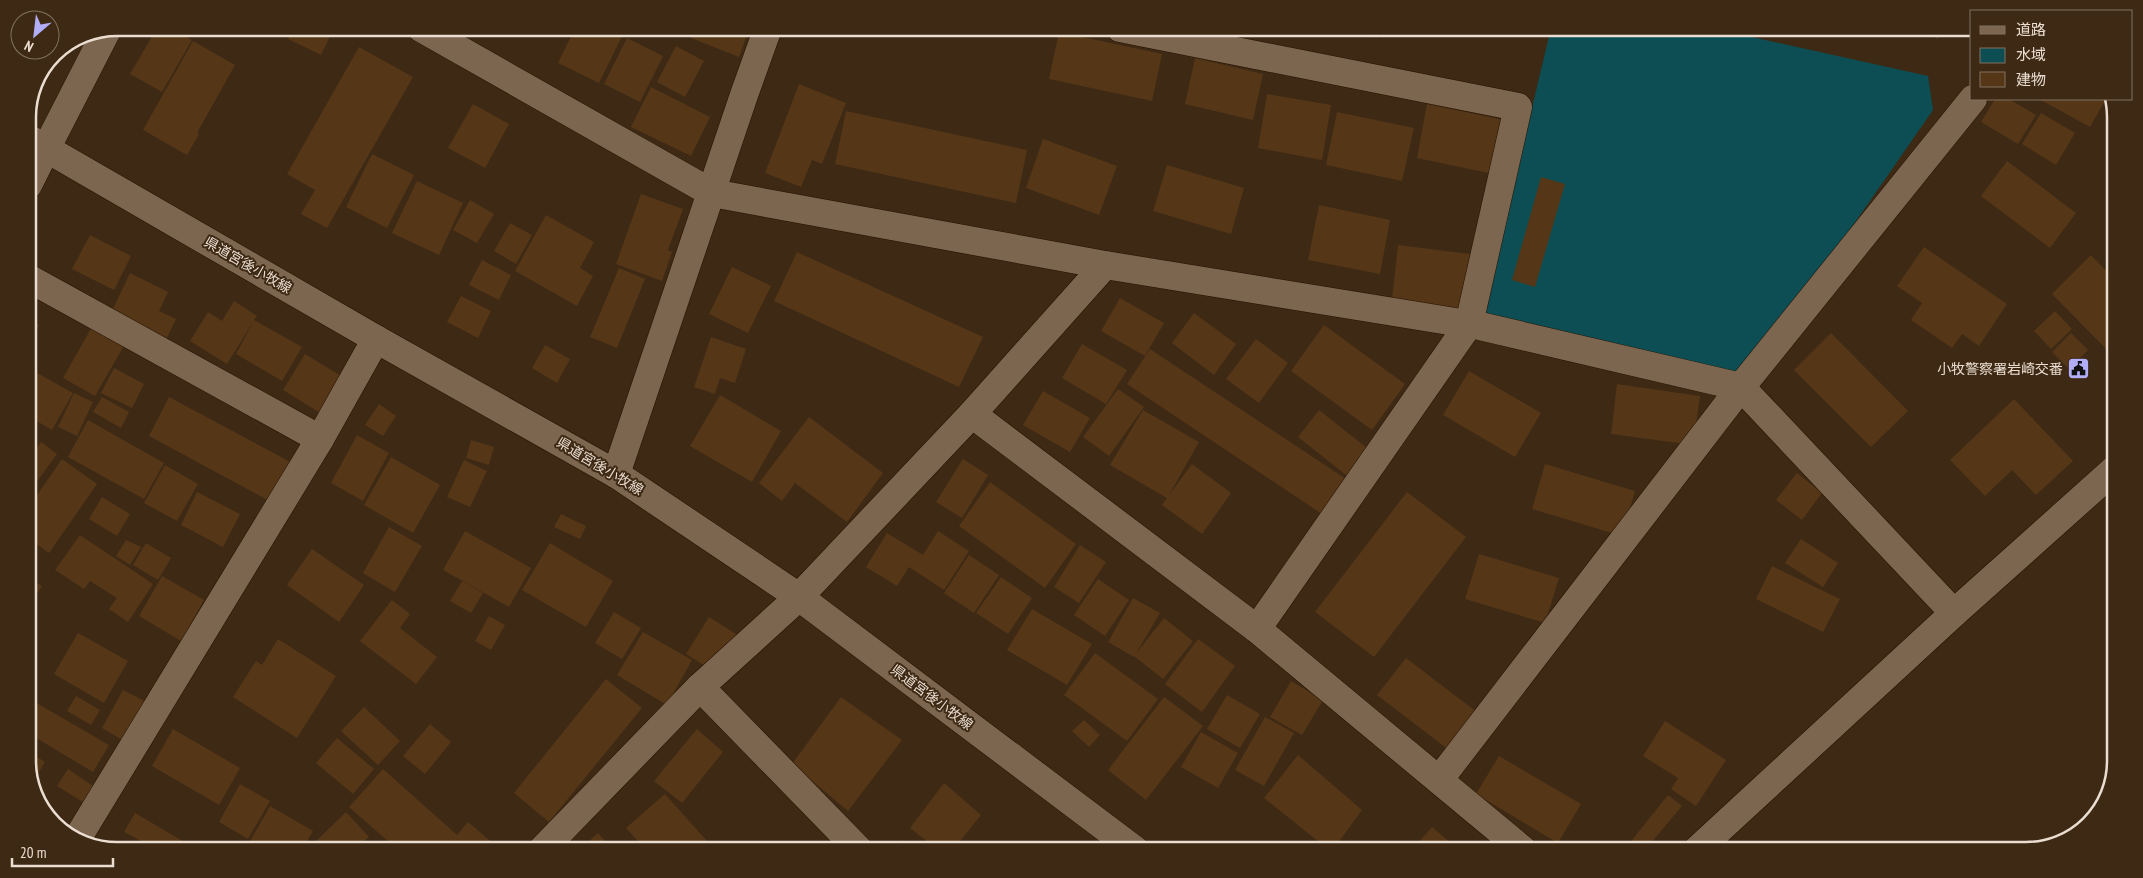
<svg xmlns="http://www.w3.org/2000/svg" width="2143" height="878" viewBox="0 0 2143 878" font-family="'PT Sans Narrow','Noto Sans JP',sans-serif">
	<rect width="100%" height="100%" fill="#3d2914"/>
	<polygon fill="#0c4e53" points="1551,28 1711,28 1928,76 1933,110 1741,387 1480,326"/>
	<g fill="#553718">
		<polygon points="157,28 170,28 192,40 162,92 130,74"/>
		<polygon points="293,28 334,28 321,55 288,39"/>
		<polygon points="575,28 626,28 599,83 558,63"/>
		<polygon points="695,28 727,28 747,35 739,57 691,38"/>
		<polygon points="1339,28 1380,28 1377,38"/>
		<polygon points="1915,28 1943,28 1938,39"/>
		<polygon points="1059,32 1162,54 1152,101 1049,79"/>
		<polygon points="627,38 663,56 640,102 604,84"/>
		<polygon points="193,41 235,65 197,133 199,134 187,155 143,130"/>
		<polygon points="676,46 704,61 685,97 657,82"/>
		<polygon points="359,47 413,77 327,228 301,214 315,190 287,174"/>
		<polygon points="1195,58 1263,74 1253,120 1185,104"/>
		<polygon points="799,84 846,103 822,164 812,160 801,187 765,173"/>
		<polygon points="651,87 710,117 691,156 631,127"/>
		<polygon points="1267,94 1331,105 1322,160 1258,148"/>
		<polygon points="1995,99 2009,99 2036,115 2018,144 1981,122"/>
		<polygon points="2039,99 2106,99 2090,127"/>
		<polygon points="473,104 509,124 485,168 448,148"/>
		<polygon points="1427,104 1504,120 1493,174 1417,158"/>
		<polygon points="846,111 1027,150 1016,203 835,164"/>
		<polygon points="1337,112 1414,128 1402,181 1326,165"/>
		<polygon points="2041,113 2075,133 2056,165 2022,144"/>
		<polygon points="1043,139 1117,166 1099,215 1026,188"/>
		<polygon points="372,154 414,175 387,228 346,207"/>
		<polygon points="2007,161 2076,213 2050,248 1981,196"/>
		<polygon points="1167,165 1244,188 1231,234 1153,211"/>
		<polygon points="1541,177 1565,184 1535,287 1512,280"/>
		<polygon points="417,181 463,203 439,255 392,233"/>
		<polygon points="641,194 683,209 668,250 672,252 662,281 616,264"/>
		<polygon points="470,200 494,214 477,243 453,230"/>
		<polygon points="1319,205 1390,220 1380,274 1308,260"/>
		<polygon points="546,215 594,242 580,268 593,276 577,306 515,271"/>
		<polygon points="510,223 532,235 516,264 494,251"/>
		<polygon points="90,235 131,256 114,290 72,269"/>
		<polygon points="1398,245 1470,254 1462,317 1391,308"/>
		<polygon points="1924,247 2007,304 1979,346 1962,334 1952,348 1911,320 1922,303 1897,286"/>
		<polygon points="797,252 983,337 959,387 774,301"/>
		<polygon points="2091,255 2115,280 2115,358 2052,294"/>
		<polygon points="482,260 511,275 499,300 469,285"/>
		<polygon points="732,267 771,286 748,333 709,314"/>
		<polygon points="619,268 645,279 617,348 590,337"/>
		<polygon points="130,273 168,292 159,311 176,319 167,338 112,311"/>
		<polygon points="461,296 491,311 478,338 447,322"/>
		<polygon points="28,297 36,301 28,318"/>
		<polygon points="1120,298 1164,323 1145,356 1101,331"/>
		<polygon points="234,301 257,316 254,320 302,347 282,381 236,354 253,322 227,364 190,341 208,312 222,321"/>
		<polygon points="2055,311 2072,329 2051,349 2034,331"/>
		<polygon points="1194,313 1236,344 1214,375 1172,343"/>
		<polygon points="33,321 39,325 28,347 28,331"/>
		<polygon points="93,325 125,344 95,396 63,378"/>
		<polygon points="1324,325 1405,384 1372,430 1291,371"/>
		<polygon points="1831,333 1908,411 1871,447 1794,370"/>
		<polygon points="2071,333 2088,350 2069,369 2052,352"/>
		<polygon points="711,337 746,349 735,383 720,378 715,394 694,387"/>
		<polygon points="1256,339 1288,363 1259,403 1226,379"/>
		<polygon points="1082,344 1127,370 1106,404 1062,378"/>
		<polygon points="545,345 570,359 557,383 532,368"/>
		<polygon points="1150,349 1346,479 1322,514 1127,384"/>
		<polygon points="305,354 346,379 325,416 283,390"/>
		<polygon points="28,368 73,393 52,430 28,416"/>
		<polygon points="114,368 144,384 132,408 101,393"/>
		<polygon points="1469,371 1541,413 1515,457 1443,415"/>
		<polygon points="1617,384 1700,396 1693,445 1611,434"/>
		<polygon points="1118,389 1144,407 1109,456 1083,437"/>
		<polygon points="1043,391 1090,418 1070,452 1023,425"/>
		<polygon points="74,393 93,402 77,436 58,427"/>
		<polygon points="720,395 781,431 752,482 690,446"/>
		<polygon points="102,397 129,412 121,428 93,412"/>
		<polygon points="169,397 296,465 275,504 149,436"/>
		<polygon points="2014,399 2073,461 2036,495 2012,470 1985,496 1950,460"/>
		<polygon points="379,404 396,416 383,436 365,425"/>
		<polygon points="1143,410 1199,442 1169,495 1192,464 1231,493 1202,534 1162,505 1167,498 1110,465"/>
		<polygon points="1319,410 1372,452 1351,479 1298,437"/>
		<polygon points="809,417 883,473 847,522 795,483 782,501 759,483"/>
		<polygon points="88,420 164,463 144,499 68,457"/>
		<polygon points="357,435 389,453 363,501 331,483"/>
		<polygon points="471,440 494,447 489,465 466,458"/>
		<polygon points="41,442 57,454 28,494 28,461"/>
		<polygon points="391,457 440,485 413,533 364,505"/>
		<polygon points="62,459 97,484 49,553 28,538 28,508"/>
		<polygon points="963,459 988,475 962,518 936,502"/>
		<polygon points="464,460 487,471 470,507 447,497"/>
		<polygon points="1545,464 1635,491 1622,536 1532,509"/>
		<polygon points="165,465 198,484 177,521 144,503"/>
		<polygon points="1797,473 1822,493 1802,520 1776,500"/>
		<polygon points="990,482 1076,544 1045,588 959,526"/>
		<polygon points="197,492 240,514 223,547 181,525"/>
		<polygon points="1407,492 1466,537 1374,657 1315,612"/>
		<polygon points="102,497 130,514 117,536 89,519"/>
		<polygon points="561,514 586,526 580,539 554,527"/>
		<polygon points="389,527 422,546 395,592 363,573"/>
		<polygon points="465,531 531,568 509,607 443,570"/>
		<polygon points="938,531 969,551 944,590 909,567 897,586 866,567 887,533 923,555"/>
		<polygon points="80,535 153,584 128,622 109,609 117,598 90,581 84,589 55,570"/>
		<polygon points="1801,539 1838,563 1823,587 1785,563"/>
		<polygon points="126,540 141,547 130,565 116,556"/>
		<polygon points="146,543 171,558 158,580 133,565"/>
		<polygon points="550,543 613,581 586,627 522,590"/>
		<polygon points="1080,545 1106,562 1079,603 1054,587"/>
		<polygon points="312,549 364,585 339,622 287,585"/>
		<polygon points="1479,554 1559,578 1545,623 1465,599"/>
		<polygon points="969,555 999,575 974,613 944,593"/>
		<polygon points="1772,566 1840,599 1823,632 1756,599"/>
		<polygon points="162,576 204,600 181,641 139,616"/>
		<polygon points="28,577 42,586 30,604 28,603"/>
		<polygon points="1001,577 1032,598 1008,634 976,613"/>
		<polygon points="1098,579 1129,600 1105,636 1074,615"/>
		<polygon points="462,581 483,593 471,613 450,601"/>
		<polygon points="1133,598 1160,613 1134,657 1108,642"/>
		<polygon points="392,600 410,614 400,628 437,657 416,684 360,641"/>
		<polygon points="1032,609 1092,644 1067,685 1007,650"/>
		<polygon points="614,612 641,628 622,659 595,643"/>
		<polygon points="489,616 505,625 491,650 475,641"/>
		<polygon points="709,617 739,636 716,673 686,654"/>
		<polygon points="1164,618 1193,641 1163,679 1134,656"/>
		<polygon points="643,632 692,660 667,705 617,675"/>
		<polygon points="78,633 128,661 104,703 54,674"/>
		<polygon points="278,639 336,676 297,738 233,697 256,661 262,665"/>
		<polygon points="1198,639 1235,666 1202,712 1165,684"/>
		<polygon points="1095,653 1158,699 1127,741 1064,695"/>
		<polygon points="1406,658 1478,713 1449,750 1377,695"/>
		<polygon points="606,679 642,708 549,822 514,793"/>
		<polygon points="1291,681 1323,700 1302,735 1270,717"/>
		<polygon points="123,690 146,702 124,741 102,728"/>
		<polygon points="1227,695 1260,714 1240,748 1207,729"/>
		<polygon points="76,696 100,710 91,725 67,711"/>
		<polygon points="841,697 902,740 848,811 792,764"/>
		<polygon points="1164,697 1203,726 1146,800 1108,770"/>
		<polygon points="28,698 109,745 93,772 28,733"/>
		<polygon points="364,707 400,741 378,765 341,731"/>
		<polygon points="1265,717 1294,733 1264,786 1235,770"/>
		<polygon points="1084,720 1100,735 1089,747 1072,731"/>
		<polygon points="1665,721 1726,760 1696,806 1671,789 1678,778 1643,756"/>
		<polygon points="430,724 451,742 425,774 403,756"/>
		<polygon points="173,729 240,768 219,805 152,766"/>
		<polygon points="697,729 723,752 682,803 654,781"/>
		<polygon points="1201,732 1238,753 1218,788 1181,767"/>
		<polygon points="337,738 374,769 353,794 316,763"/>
		<polygon points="28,751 45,762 33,782 28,767"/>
		<polygon points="1298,755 1362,810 1333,850 1329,850 1264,798"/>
		<polygon points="1499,756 1581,804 1558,843 1476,794"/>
		<polygon points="68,769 96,788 86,804 57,786"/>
		<polygon points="383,769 457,835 468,822 501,850 398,850 349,807"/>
		<polygon points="944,783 981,815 953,850 938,850 910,828"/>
		<polygon points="240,784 270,801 248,839 219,822"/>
		<polygon points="665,794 715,850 646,850 626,828"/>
		<polygon points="1668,795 1682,806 1645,850 1632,840"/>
		<polygon points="270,806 313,831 302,850 261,850 249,843"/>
		<polygon points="346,812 369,837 354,850 307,850"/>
		<polygon points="135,813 198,850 136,850 141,841 124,832"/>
		<polygon points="1432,827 1459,850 1412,850"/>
		<polygon points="598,833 613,850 579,850"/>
		<polygon points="902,840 921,850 896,850"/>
	</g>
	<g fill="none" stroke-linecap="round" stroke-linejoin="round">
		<defs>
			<g id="street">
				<polyline points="421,28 712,193 1105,265 1480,326 1741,387 1954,613"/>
				<polyline points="1120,28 1518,107 1469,324 1257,629"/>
				<polyline points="28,185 47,147"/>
				<polyline points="28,278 320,439"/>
				<polyline points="972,414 1257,629 1523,850"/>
				<polyline points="616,474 744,95 768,28"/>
				<polyline points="700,687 859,850"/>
				<polyline points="1439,780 1741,387 1973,99"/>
				<polyline points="77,839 320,439 376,339"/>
				<polyline points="542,850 700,687 799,597 972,414 1105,265"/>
			</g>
			<g id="secondary">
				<polyline points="28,138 376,339 616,474 799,597 1135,850"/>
				<polyline points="47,147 107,30"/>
				<polyline points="1697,850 1954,613 2115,469"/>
			</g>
		</defs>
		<use href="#street" stroke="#231100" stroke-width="29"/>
		<use href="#secondary" stroke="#231100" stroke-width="29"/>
		<use href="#street" stroke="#7d664f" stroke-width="28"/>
		<use href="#secondary" stroke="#7d664f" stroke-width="28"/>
	</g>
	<defs>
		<symbol id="civic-square" viewBox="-11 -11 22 22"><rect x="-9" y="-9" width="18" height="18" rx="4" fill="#b2adf9" stroke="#3d2914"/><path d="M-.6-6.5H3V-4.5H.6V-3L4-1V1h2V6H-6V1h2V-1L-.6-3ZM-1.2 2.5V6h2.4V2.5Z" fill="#111"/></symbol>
	</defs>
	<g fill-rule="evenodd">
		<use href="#civic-square" x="2066" y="356" width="25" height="25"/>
	</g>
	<g text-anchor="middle" stroke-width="4" stroke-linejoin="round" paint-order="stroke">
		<g font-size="14" fill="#ebded1" stroke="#3d2914">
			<text transform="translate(248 265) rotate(30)" y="5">県道宮後小牧線</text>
			<text transform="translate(600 466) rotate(31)" y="5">県道宮後小牧線</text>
			<text transform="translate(932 697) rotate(37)" y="5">県道宮後小牧線</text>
		</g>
		<g font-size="14" fill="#ebded1" stroke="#3d2914" text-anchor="end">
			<text x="2063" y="374">小牧警察署岩崎交番</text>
		</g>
	</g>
	<path d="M0 0H2143V878H0ZM117 36H2026A81 81 0 0 1 2107 117V761A81 81 0 0 1 2026 842H117A81 81 0 0 1 36 761V117A81 81 0 0 1 117 36Z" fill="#3d2914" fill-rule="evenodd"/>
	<path fill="none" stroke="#ebded1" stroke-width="2.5" d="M117 36H2026A81 81 0 0 1 2107 117V761A81 81 0 0 1 2026 842H117A81 81 0 0 1 36 761V117A81 81 0 0 1 117 36Z"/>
	<rect x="1970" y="10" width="162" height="90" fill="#3d2914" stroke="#837160"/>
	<rect x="1980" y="26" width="25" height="8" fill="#7d664f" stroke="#837160"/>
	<text x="2016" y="35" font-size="15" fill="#ebded1">道路</text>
	<rect x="1980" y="48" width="25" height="15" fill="#0c4e53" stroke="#837160"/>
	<text x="2016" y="60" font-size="15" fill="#ebded1">水域</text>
	<rect x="1980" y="72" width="25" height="15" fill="#553718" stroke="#837160"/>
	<text x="2016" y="85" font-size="15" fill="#ebded1">建物</text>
	<g transform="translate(35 35) rotate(208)"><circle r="24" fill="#3d2914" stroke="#837160"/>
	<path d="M0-4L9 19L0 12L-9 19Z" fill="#b2adf9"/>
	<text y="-8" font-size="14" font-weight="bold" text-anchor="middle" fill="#ebded1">N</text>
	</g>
	<path d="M12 858v8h101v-8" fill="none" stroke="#ebded1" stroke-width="2.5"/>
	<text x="20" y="858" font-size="15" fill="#ebded1" stroke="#3d2914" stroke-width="4" paint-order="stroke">20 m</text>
</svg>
